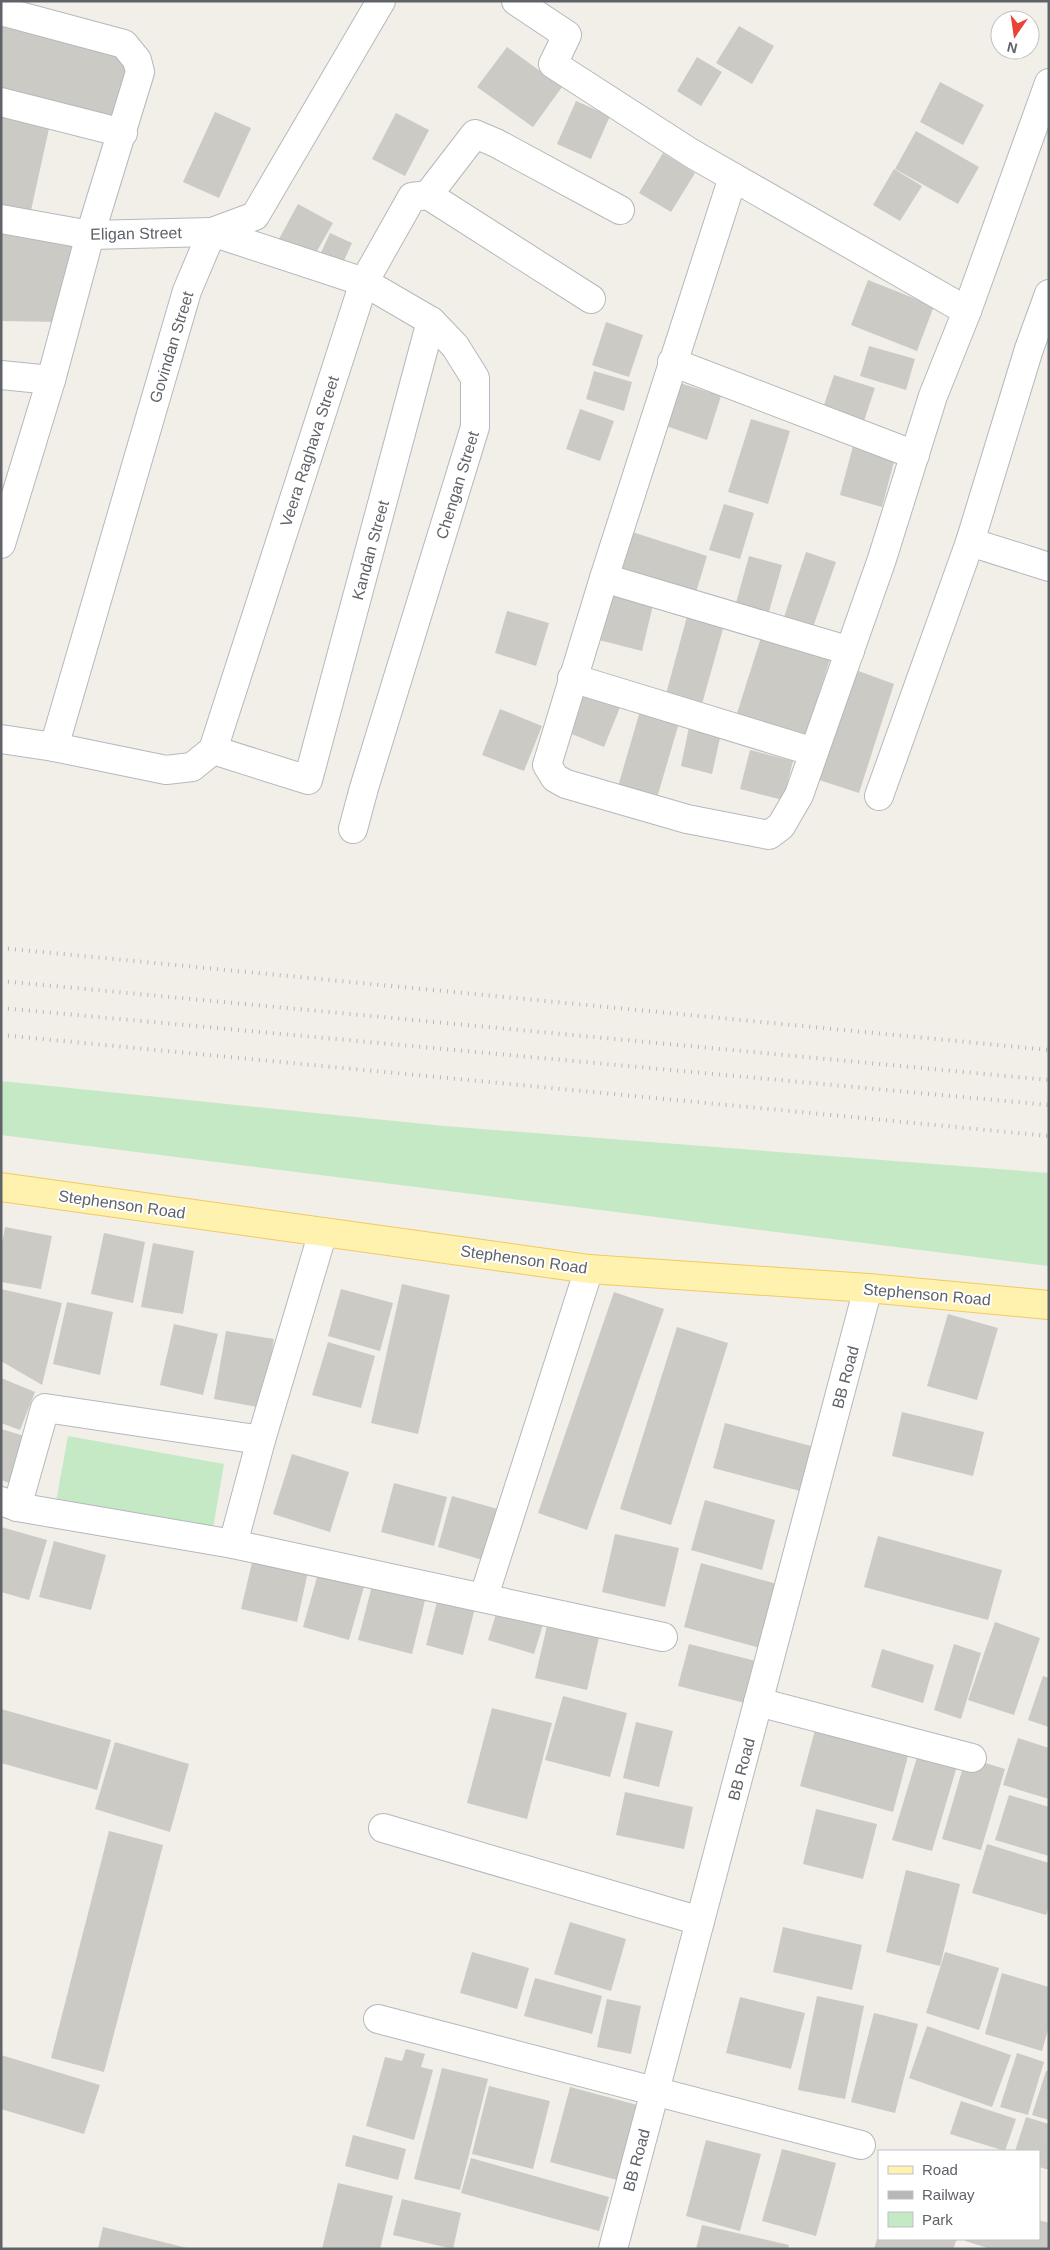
<svg xmlns="http://www.w3.org/2000/svg" width="1050" height="2250" viewBox="0 0 1050 2250" font-family="Helvetica,sans-serif">
	<rect width="100%" height="100%" fill="#f1efe8"/>
	<g fill="#c5e8c5">
		<polygon points="1,1081 444,1126 1049,1173 1049,1266 1,1135"/>
		<polygon points="68,1436 224,1464 212,1534 55,1507"/>
	</g>
	<g fill="#cccac5">
		<polygon points="1,16 118,47 132,73 116,124 1,95"/>
		<polygon points="739,26 774,46 752,84 716,63"/>
		<polygon points="507,47 562,87 533,127 477,87"/>
		<polygon points="697,57 722,72 701,106 677,91"/>
		<polygon points="940,82 984,105 963,145 920,122"/>
		<polygon points="576,101 610,116 591,159 557,144"/>
		<polygon points="1,111 50,124 30,215 1,210"/>
		<polygon points="215,112 251,128 219,198 183,182"/>
		<polygon points="396,113 429,130 405,176 372,159"/>
		<polygon points="916,131 979,167 958,204 895,169"/>
		<polygon points="663,153 695,173 671,212 639,193"/>
		<polygon points="894,169 922,186 900,221 873,205"/>
		<polygon points="298,204 333,223 313,258 279,239"/>
		<polygon points="1,227 75,242 61,322 1,321"/>
		<polygon points="330,233 352,243 341,267 319,257"/>
		<polygon points="868,280 934,306 917,351 851,325"/>
		<polygon points="606,322 643,335 629,377 592,365"/>
		<polygon points="869,346 915,359 906,390 860,376"/>
		<polygon points="594,371 632,382 624,411 586,399"/>
		<polygon points="834,375 875,388 863,424 822,411"/>
		<polygon points="680,383 721,396 707,440 666,426"/>
		<polygon points="580,409 614,421 600,461 566,449"/>
		<polygon points="751,419 790,431 768,504 728,492"/>
		<polygon points="853,446 895,458 882,507 840,495"/>
		<polygon points="724,504 754,513 740,559 709,550"/>
		<polygon points="626,530 707,556 694,599 612,573"/>
		<polygon points="806,552 836,562 813,627 784,617"/>
		<polygon points="749,556 782,565 769,612 736,603"/>
		<polygon points="606,593 653,605 642,651 595,639"/>
		<polygon points="689,609 726,618 702,704 666,694"/>
		<polygon points="507,611 549,623 536,666 495,653"/>
		<polygon points="762,634 831,656 803,745 734,723"/>
		<polygon points="853,669 894,684 859,793 816,779"/>
		<polygon points="583,685 623,700 604,747 564,731"/>
		<polygon points="500,709 542,726 524,771 482,755"/>
		<polygon points="640,711 679,723 656,801 617,790"/>
		<polygon points="690,722 722,729 712,774 681,766"/>
		<polygon points="750,750 793,761 783,800 740,789"/>
		<polygon points="5,1227 52,1236 41,1289 1,1282 1,1249"/>
		<polygon points="104,1233 145,1242 133,1303 91,1294"/>
		<polygon points="153,1243 194,1251 183,1314 141,1307"/>
		<polygon points="402,1284 450,1295 418,1434 371,1423"/>
		<polygon points="1,1289 62,1303 42,1385 1,1361"/>
		<polygon points="341,1289 393,1303 380,1351 328,1336"/>
		<polygon points="614,1292 664,1309 587,1530 538,1513"/>
		<polygon points="67,1302 113,1312 100,1375 53,1364"/>
		<polygon points="948,1314 998,1328 977,1400 927,1386"/>
		<polygon points="174,1324 218,1334 203,1395 160,1385"/>
		<polygon points="677,1327 728,1343 671,1525 620,1509"/>
		<polygon points="226,1331 274,1339 263,1408 214,1399"/>
		<polygon points="328,1342 375,1356 361,1408 312,1395"/>
		<polygon points="1,1378 35,1392 20,1430 1,1423"/>
		<polygon points="902,1412 984,1432 973,1476 892,1456"/>
		<polygon points="725,1423 811,1446 800,1491 713,1468"/>
		<polygon points="1,1429 28,1437 12,1484 1,1480"/>
		<polygon points="292,1454 349,1472 330,1532 273,1514"/>
		<polygon points="394,1483 447,1497 434,1546 381,1532"/>
		<polygon points="452,1496 501,1510 486,1561 438,1547"/>
		<polygon points="705,1500 775,1520 762,1570 691,1550"/>
		<polygon points="1,1527 47,1540 29,1600 1,1592"/>
		<polygon points="615,1534 679,1548 665,1607 602,1592"/>
		<polygon points="878,1536 1002,1570 988,1620 864,1587"/>
		<polygon points="54,1541 106,1555 91,1610 39,1597"/>
		<polygon points="254,1554 309,1567 297,1622 241,1609"/>
		<polygon points="701,1563 777,1584 760,1648 684,1627"/>
		<polygon points="319,1570 365,1583 349,1640 303,1627"/>
		<polygon points="374,1578 427,1592 412,1654 358,1640"/>
		<polygon points="439,1594 476,1604 463,1655 426,1645"/>
		<polygon points="499,1604 545,1618 534,1654 488,1640"/>
		<polygon points="549,1617 601,1629 587,1690 535,1678"/>
		<polygon points="995,1622 1040,1638 1014,1715 968,1700"/>
		<polygon points="689,1644 756,1661 745,1703 678,1686"/>
		<polygon points="954,1644 981,1653 961,1719 934,1710"/>
		<polygon points="882,1649 934,1665 923,1703 871,1687"/>
		<polygon points="1043,1676 1049,1678 1049,1727 1028,1720"/>
		<polygon points="563,1696 627,1713 610,1777 545,1760"/>
		<polygon points="492,1708 552,1723 527,1819 467,1803"/>
		<polygon points="1,1709 111,1740 97,1790 1,1763"/>
		<polygon points="636,1722 673,1731 659,1787 623,1778"/>
		<polygon points="815,1730 908,1756 893,1812 800,1786"/>
		<polygon points="1018,1738 1049,1748 1049,1799 1003,1785"/>
		<polygon points="115,1742 189,1764 170,1832 95,1809"/>
		<polygon points="918,1754 957,1766 932,1851 892,1840"/>
		<polygon points="966,1757 1005,1769 981,1850 942,1839"/>
		<polygon points="625,1792 693,1807 684,1849 616,1835"/>
		<polygon points="1009,1795 1049,1807 1049,1856 995,1840"/>
		<polygon points="816,1809 877,1824 863,1879 803,1864"/>
		<polygon points="109,1831 163,1845 104,2072 51,2058"/>
		<polygon points="987,1844 1049,1863 1049,1907 1046,1915 972,1893"/>
		<polygon points="906,1870 960,1884 940,1966 886,1952"/>
		<polygon points="570,1922 626,1939 611,1991 554,1974"/>
		<polygon points="783,1927 862,1945 852,1990 773,1972"/>
		<polygon points="472,1952 529,1968 517,2009 460,1993"/>
		<polygon points="945,1952 999,1968 979,2030 926,2013"/>
		<polygon points="1002,1973 1049,1987 1049,2026 1042,2051 985,2034"/>
		<polygon points="535,1978 602,1996 592,2034 524,2016"/>
		<polygon points="817,1996 864,2006 845,2099 798,2090"/>
		<polygon points="740,1997 805,2013 791,2069 726,2053"/>
		<polygon points="607,1999 641,2006 631,2054 597,2047"/>
		<polygon points="874,2013 918,2024 895,2113 851,2102"/>
		<polygon points="927,2026 1011,2055 992,2107 909,2078"/>
		<polygon points="406,2049 425,2054 421,2067 433,2070 414,2140 366,2126 385,2057 402,2061"/>
		<polygon points="1017,2053 1044,2062 1028,2115 1000,2107"/>
		<polygon points="1,2055 100,2085 84,2134 1,2109"/>
		<polygon points="442,2068 488,2079 460,2190 414,2179"/>
		<polygon points="1046,2071 1049,2071 1049,2120 1032,2115"/>
		<polygon points="489,2086 550,2101 533,2169 472,2154"/>
		<polygon points="570,2087 641,2106 621,2181 550,2162"/>
		<polygon points="961,2101 1016,2119 1005,2151 950,2134"/>
		<polygon points="1026,2117 1049,2124 1049,2170 1039,2167 1039,2151 1015,2151"/>
		<polygon points="353,2135 406,2149 398,2180 345,2166"/>
		<polygon points="706,2140 761,2154 740,2231 686,2216"/>
		<polygon points="782,2149 836,2163 816,2236 762,2221"/>
		<polygon points="471,2158 609,2197 599,2231 461,2193"/>
		<polygon points="338,2183 393,2196 380,2249 322,2249"/>
		<polygon points="402,2199 461,2213 453,2249 393,2235"/>
		<polygon points="1039,2220 1049,2223 1049,2249 991,2249 965,2241 966,2239 1039,2239"/>
		<polygon points="702,2225 789,2245 788,2249 696,2249"/>
		<polygon points="103,2227 187,2248 187,2249 98,2249"/>
		<polygon points="877,2239 957,2239 953,2249 874,2249"/>
	</g>
	<g fill="none" stroke-linecap="round" stroke-linejoin="round">
		<defs>
			<g id="minor">
				<polyline points="516,1 567,35 553,64 691,153 967,311"/>
				<polyline points="1,11 124,44 137,60 140,72 90,235 51,380 1,544"/>
				<polyline points="1,102 123,133"/>
				<polyline points="733,177 604,578 547,765 555,778 566,784 687,819 769,835 781,826 799,795 882,559 933,396 967,311 1049,83"/>
				<polyline points="428,195 591,299"/>
				<polyline points="1,219 90,235 212,232 364,282 431,321 455,346 475,378 475,427 364,788 353,829"/>
				<polyline points="672,362 915,455"/>
				<polyline points="1,375 51,380"/>
				<polyline points="970,542 1049,567"/>
				<polyline points="604,578 850,651"/>
				<polyline points="572,678 814,752"/>
				<polyline points="1,739 54,747 166,770 192,767 213,750 364,282 412,197 428,195 475,134 496,143 620,210"/>
				<polyline points="54,747 187,291 212,232 255,216 381,1"/>
				<polyline points="213,750 308,780 431,321"/>
				<polyline points="879,796 970,542 1029,349 1049,294"/>
				<polyline points="1,1501 17,1507 233,1544 663,1637"/>
				<polyline points="17,1507 45,1408 261,1440"/>
				<polyline points="233,1544 261,1440 323,1232"/>
				<polyline points="484,1596 589,1269"/>
				<polyline points="758,1702 972,1758"/>
				<polyline points="383,1828 700,1921"/>
				<polyline points="378,2019 861,2145"/>
				<polyline points="613,2249 868,1288"/>
			</g>
			<polyline id="major" points="1,1187 589,1269 868,1288 1049,1305"/>
		</defs>
		<use href="#minor" stroke="#b5b8bc" stroke-width="30"/>
		<use href="#major" stroke="#f2c960" stroke-width="30"/>
		<use href="#minor" stroke="#fff" stroke-width="28"/>
		<use href="#major" stroke="#fff2af" stroke-width="28"/>
		<g stroke="#b6b7b8" stroke-width="4" stroke-dasharray="1 6" stroke-linecap="butt">
			<polyline points="1,948 1049,1050"/>
			<polyline points="1,981 1049,1080"/>
			<polyline points="1,1008 1049,1105"/>
			<polyline points="1,1035 1049,1136"/>
		</g>
	</g>
	<g text-anchor="middle" stroke-width="4" stroke-linejoin="round" paint-order="stroke">
		<g font-size="16" fill="#5f6368" stroke="#fff">
			<text transform="translate(136 233) rotate(-1)" y="6">Eligan Street</text>
			<text transform="translate(171 347) rotate(-73)" y="6">Govindan Street</text>
			<text transform="translate(309 451) rotate(-72)" y="6">Veera Raghava Street</text>
			<text transform="translate(457 485) rotate(-73)" y="6">Chengan Street</text>
			<text transform="translate(370 550) rotate(-75)" y="6">Kandan Street</text>
			<text transform="translate(122 1204) rotate(8)" y="6">Stephenson Road</text>
			<text transform="translate(524 1259) rotate(8)" y="6">Stephenson Road</text>
			<text transform="translate(927 1294) rotate(5)" y="6">Stephenson Road</text>
			<text transform="translate(845 1377) rotate(-75)" y="6">BB Road</text>
			<text transform="translate(741 1769) rotate(-75)" y="6">BB Road</text>
			<text transform="translate(636 2160) rotate(-75)" y="6">BB Road</text>
		</g>
	</g>
	<rect width="1050" height="2250" fill="none" stroke="#5f6368" stroke-width="5"/>
	<rect x="878" y="2150" width="162" height="90" fill="#ffffff" stroke="#bfc1c3"/>
	<rect x="888" y="2166" width="25" height="8" fill="#fff2af" stroke="#bfc1c3"/>
	<text x="922" y="2175" font-size="15" fill="#5f6368">Road</text>
	<rect x="888" y="2191" width="25" height="8" fill="#b6b7b8" stroke="#bfc1c3"/>
	<text x="922" y="2200" font-size="15" fill="#5f6368">Railway</text>
	<rect x="888" y="2212" width="25" height="15" fill="#c5e8c5" stroke="#bfc1c3"/>
	<text x="922" y="2225" font-size="15" fill="#5f6368">Park</text>
	<g transform="translate(1015 35) rotate(193)"><circle r="24" fill="#ffffff" stroke="#bfc1c3"/>
	<path d="M0-4L9 19L0 12L-9 19Z" fill="#ea4335"/>
	<text y="-8" font-size="14" font-weight="bold" text-anchor="middle" fill="#5f6368">N</text>
	</g>
</svg>
